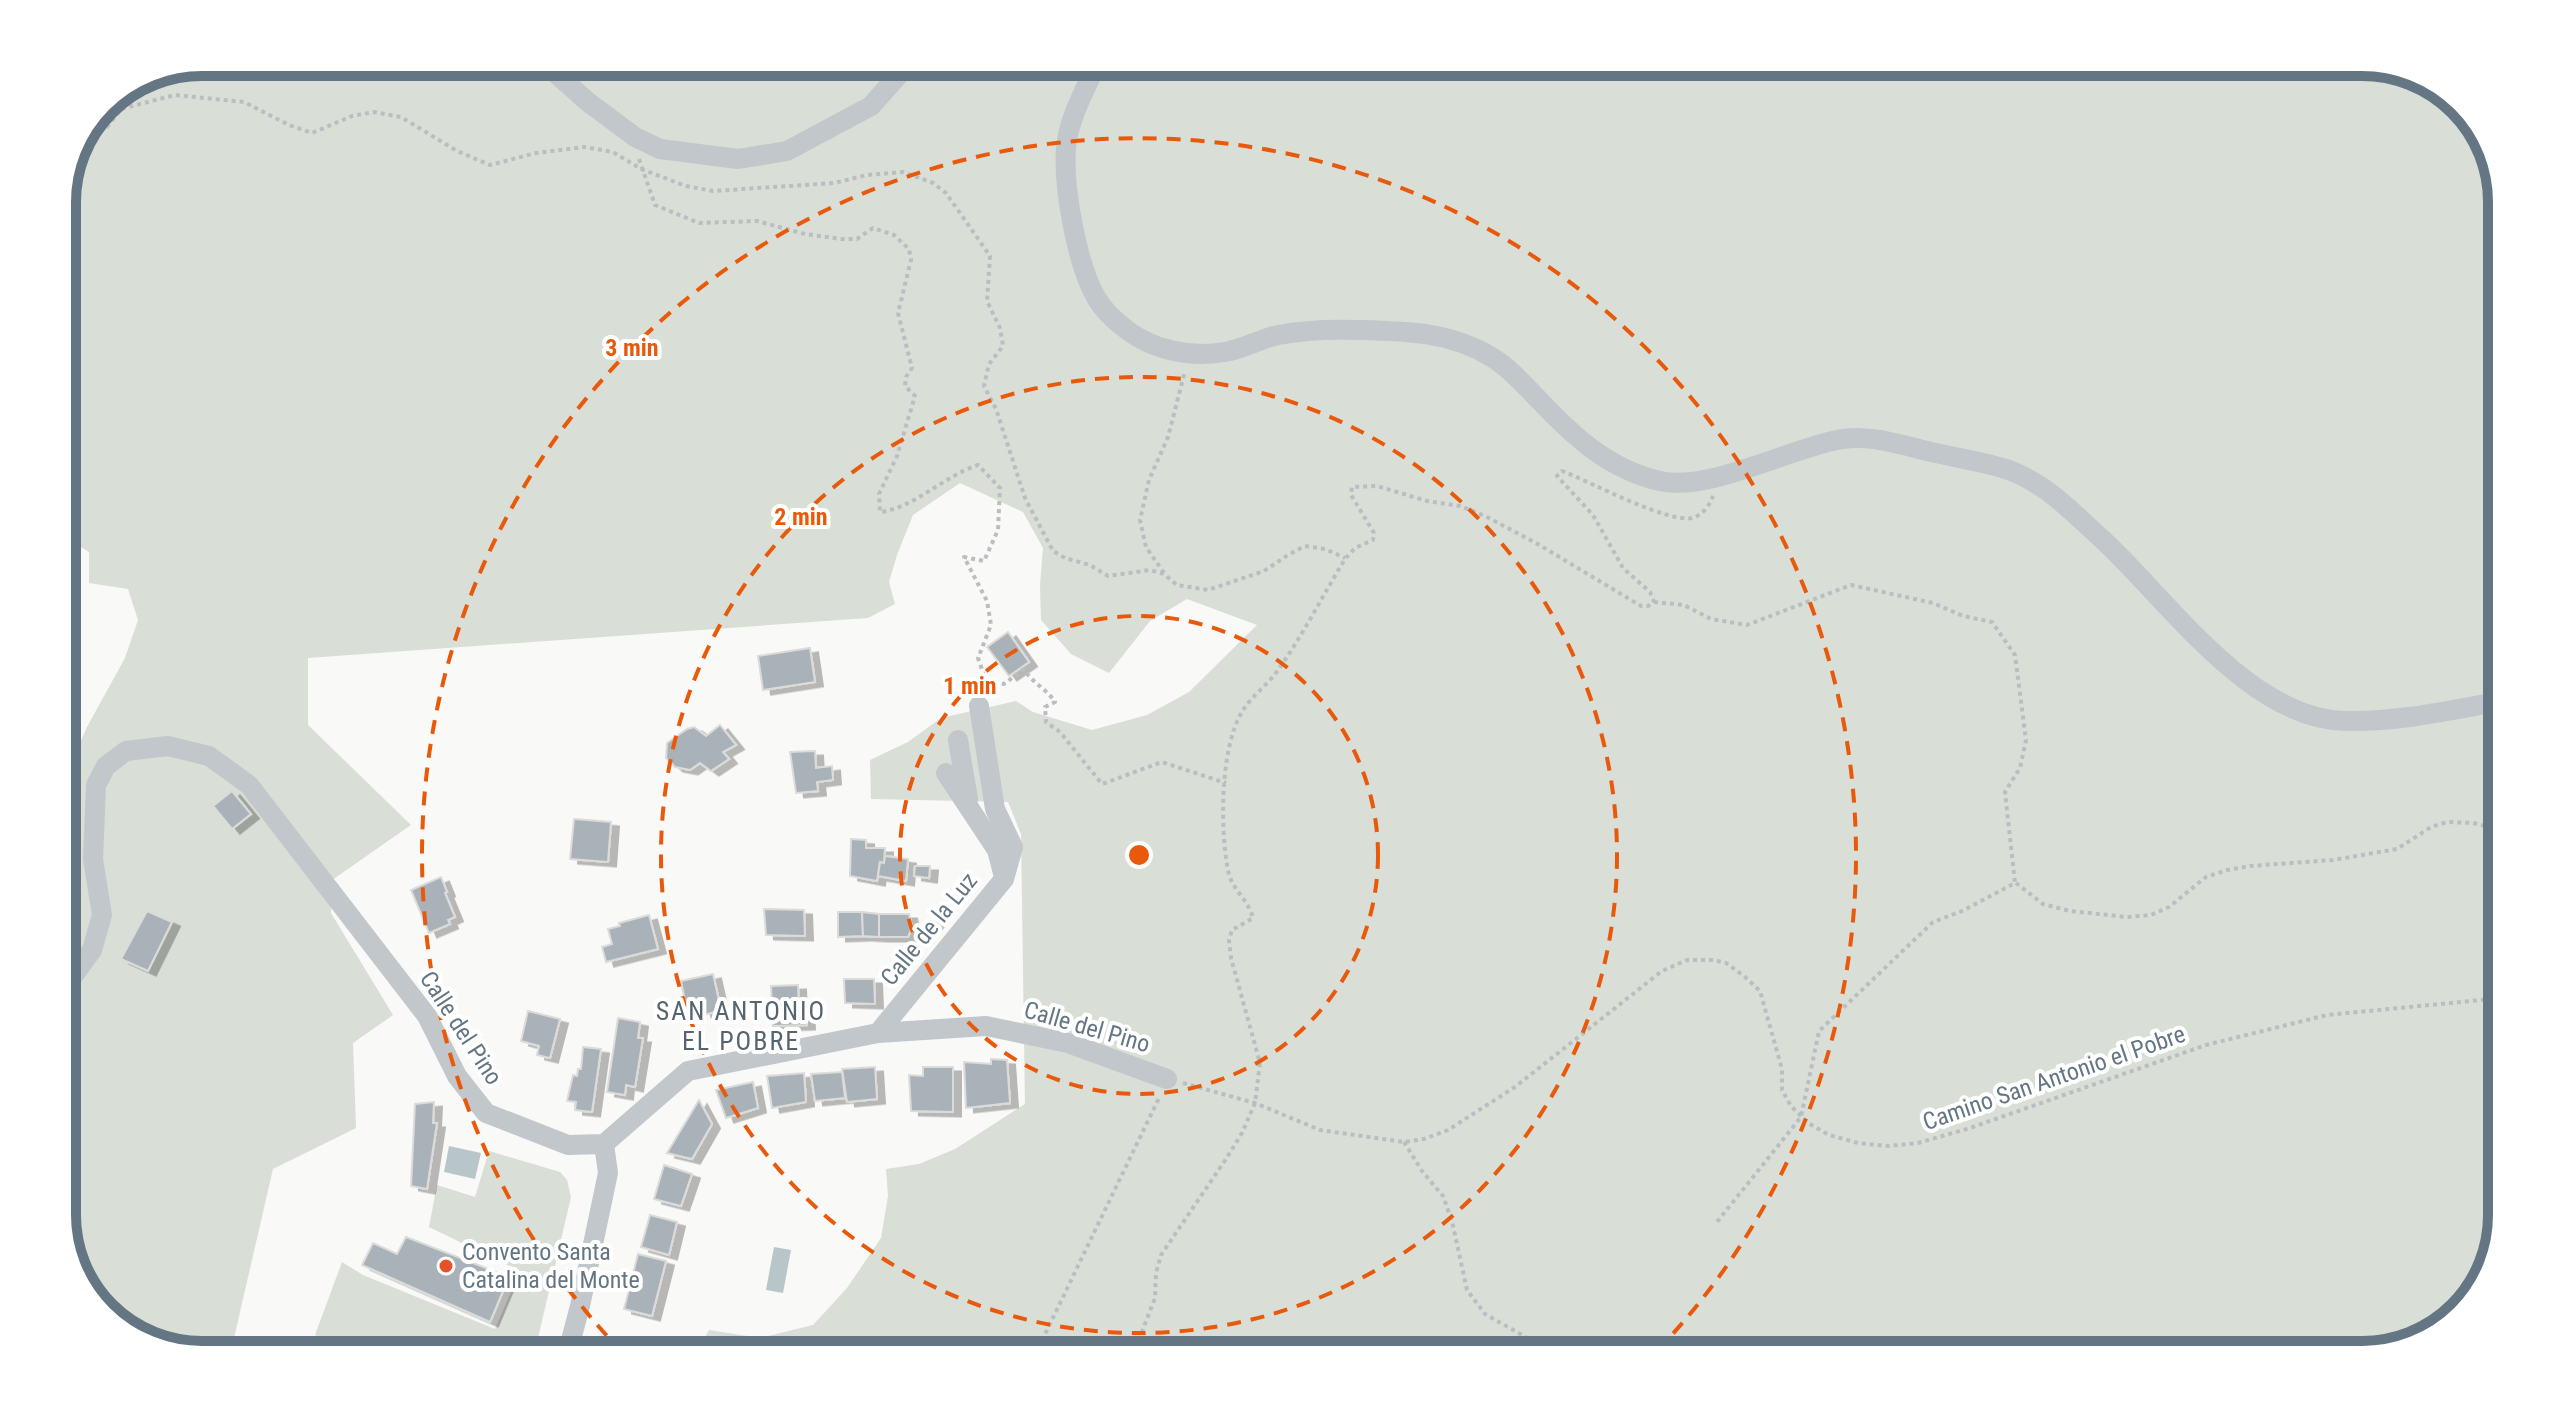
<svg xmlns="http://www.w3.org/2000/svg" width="2564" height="1417" viewBox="0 0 2564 1417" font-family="'Roboto Condensed',sans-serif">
	<defs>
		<filter id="shadow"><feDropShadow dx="8" dy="4.5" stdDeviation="0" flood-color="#0004"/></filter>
	</defs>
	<rect width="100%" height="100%" fill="#f9f9f7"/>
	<g fill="#d9ded6">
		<polygon points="203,62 2361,62 2424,77 2479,125 2502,194 2502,1214 2487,1277 2432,1336 2362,1355 695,1355 709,1330 760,1338 813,1325 847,1288 881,1238 888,1196 886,1169 919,1164 955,1149 1025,1104 1021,834 1008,802 871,799 870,760 908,742 941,718 1016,701 1033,712 1092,730 1147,715 1189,692 1257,625 1187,599 1150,621 1109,673 1071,654 1041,620 1040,585 1043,548 1023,512 960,483 913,515 897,555 889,582 895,604 868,618 308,658 308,725 411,825 332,880 331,913 393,1015 353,1043 356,1128 273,1169 234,1338 243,1355 203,1355 140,1340 86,1293 62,1224 62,784 87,727 125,658 138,620 128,589 89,583 89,552 62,536 62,194 103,103 149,73"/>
		<polygon points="489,1151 560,1172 567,1180 571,1197 534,1355 363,1355 315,1335 342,1262 363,1275 495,1329 520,1271 429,1227 437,1185 475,1197"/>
	</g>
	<g fill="#b8c6c9">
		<polygon points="944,916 950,921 933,941 919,933 921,928"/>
		<polygon points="449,1146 481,1153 475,1179 444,1172"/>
		<polygon points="774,1247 791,1250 783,1293 766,1290"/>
	</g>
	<g fill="#a9b2b9" stroke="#dbdbd9" stroke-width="2" filter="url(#shadow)">
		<polygon points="1008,632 1029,662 1009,676 987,647"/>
		<polygon points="810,648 815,682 763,690 758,656"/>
		<polygon points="720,725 736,745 723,752 729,759 711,771 700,763 690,770 675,767 666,758 667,743 687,729 694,727 706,736"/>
		<polygon points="815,751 816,768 832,766 833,780 817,782 818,791 796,793 790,752"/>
		<polygon points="232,791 251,814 232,829 213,806"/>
		<polygon points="574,819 611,822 608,862 570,859"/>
		<polygon points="851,839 866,840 866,848 885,848 884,863 880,862 877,881 850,876"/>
		<polygon points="885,856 908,859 906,881 878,876 880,862 884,863"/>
		<polygon points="915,866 930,866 929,878 914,876"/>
		<polygon points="441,877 447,892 445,893 455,917 448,920 450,924 429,933 411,890"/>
		<polygon points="764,909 804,910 805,936 766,935"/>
		<polygon points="147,911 172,922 148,971 121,959"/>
		<polygon points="838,912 862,912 863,936 838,937"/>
		<polygon points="862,912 879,914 879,937 863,936"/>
		<polygon points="879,914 909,914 912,927 908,937 879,937"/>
		<polygon points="649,915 658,949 606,962 602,947 612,944 608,929 620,926 619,923"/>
		<polygon points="713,974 720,1005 716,1005 718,1011 704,1015 702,1008 687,1012 681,981"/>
		<polygon points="844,979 874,979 875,1004 845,1003"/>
		<polygon points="798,985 799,1008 806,1008 807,1025 773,1026 771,986"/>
		<polygon points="528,1011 560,1019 550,1058 537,1055 539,1046 521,1041"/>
		<polygon points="618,1018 640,1022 638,1038 643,1038 635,1087 626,1085 625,1095 607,1092"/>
		<polygon points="583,1047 601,1049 592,1112 575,1110 576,1102 567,1101 573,1075 577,1076 578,1069 581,1069"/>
		<polygon points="991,1059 1007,1060 1010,1103 966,1108 964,1062 991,1064"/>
		<polygon points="875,1067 877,1099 847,1102 842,1069"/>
		<polygon points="923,1067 953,1067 953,1112 911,1111 909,1075 923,1076"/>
		<polygon points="842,1072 845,1098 815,1101 811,1074"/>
		<polygon points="804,1073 806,1102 772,1108 767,1076"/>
		<polygon points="753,1082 758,1108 726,1118 716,1090"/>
		<polygon points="699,1100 712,1124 692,1159 667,1153"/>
		<polygon points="434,1102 433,1123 437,1123 427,1189 411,1186 415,1104"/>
		<polygon points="664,1165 692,1174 681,1206 654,1199"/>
		<polygon points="650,1215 677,1222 669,1255 641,1247"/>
		<polygon points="406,1237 509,1277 490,1322 362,1265 373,1243 397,1254"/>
		<polygon points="638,1254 666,1261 652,1316 624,1309"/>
	</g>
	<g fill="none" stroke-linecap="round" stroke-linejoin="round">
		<g stroke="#babec1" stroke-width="4" stroke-dasharray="4 4" stroke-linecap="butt">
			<polyline points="91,131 107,127 121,109 175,95 244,102 289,125 312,133 352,116 374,112 401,117 457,151 490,165 536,153 584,147 613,152 641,169 686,186 713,191 834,183 867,175 903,172 933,183 946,193 990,256 987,301 1000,328 1003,346 989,364 984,386 996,409 1025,498 1053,551 1065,558 1090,565 1108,576 1150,570 1164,574 1177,585 1208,590 1264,571 1288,555 1305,546 1325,549 1345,558"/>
			<path d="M639 159 655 205 699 223 757 221 805 234 841 239H857L873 228 894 235 909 249 911 260 898 313 912 368 906 377 905 386 915 396 897 456 879 494 880 512C914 508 944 476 978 465L1000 488 998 530 984 561 964 557 987 601 991 625 978 658 986 681 985 687"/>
			<polyline points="1164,573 1146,547 1140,520 1149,480 1168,437 1185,371"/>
			<polyline points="1654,602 1684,605 1711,619 1747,625 1851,585 1933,603 1963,616 1992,622 2015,655 2026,740 2020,768 2005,792 2015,883 1962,911 1933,922 1819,1031 1801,1117 1717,1222"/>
			<path d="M986 681 1004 684 1024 669C1032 683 1047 689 1055 702L1045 707 1046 722 1060 732 1102 784 1162 762 1226 783"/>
			<polyline points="2016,883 2043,904 2070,911 2127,917 2151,915 2169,907 2206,877 2227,870 2250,866 2333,860 2397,849 2431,827 2447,822 2473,823 2502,830"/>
			<polyline points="1183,1083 1255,1103 1320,1130 1404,1142 1424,1139 1448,1130 1515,1087 1662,971 1687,960 1713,960 1726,963 1744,976 1760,991 1782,1069 1782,1090 1791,1106 1808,1123 1829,1135 1858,1143 1889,1146 1918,1143 1970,1128 2206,1045 2327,1015 2502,998"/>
			<polyline points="1404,1142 1422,1171 1443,1196 1452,1221 1467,1290 1485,1314 1529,1339 1535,1355"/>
			<polyline points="1035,1355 1159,1098"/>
			<path d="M1133 1355 1155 1298 1156 1273 1161 1255 1226 1159 1242 1133 1255 1103 1260 1063 1231 958 1229 940 1232 930 1253 918C1248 899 1231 889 1228 870 1220 829 1220 748 1242 712 1251 696 1268 685 1278 670 1303 635 1323 595 1345 559L1355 548 1373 540 1374 533 1351 495 1352 487 1377 486 1427 501 1460 506 1485 516 1536 543 1641 606H1648L1654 602 1650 592 1623 568 1593 515 1557 476 1562 471 1567 473C1592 483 1668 523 1692 518 1703 515 1709 506 1713 496"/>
		</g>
		<g stroke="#c2c7cb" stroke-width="20">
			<polyline points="543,62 588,102 635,137 660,149 738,159 787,151 871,106 910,62"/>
			<path d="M1098 62C1086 88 1068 119 1066 148 1063 187 1077 266 1097 299 1103 309 1113 319 1122 326 1150 350 1190 358 1225 352 1243 349 1260 339 1278 335 1304 330 1333 329 1360 330 1407 331 1452 332 1493 358 1511 369 1525 386 1540 401 1574 437 1610 470 1660 481 1707 492 1787 450 1837 440 1869 433 1904 446 1936 453 1957 458 1978 461 1999 467 2041 478 2071 511 2103 540 2169 601 2250 720 2347 721 2399 722 2451 710 2502 701"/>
			<polyline points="958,740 968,799"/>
			<polyline points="946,773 997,850 1004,877"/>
			<polyline points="62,986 68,983 92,950 102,915 93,859 96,785 106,766 126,751 168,746 209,756 249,785 427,1016 457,1076 486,1113 568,1145 604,1144 688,1071 878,1033 986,1026 1068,1043 1167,1079"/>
			<polyline points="878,1033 1004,879 1013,847 995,809 979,706"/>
			<polyline points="567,1355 580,1306 608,1173 604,1144"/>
		</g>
	</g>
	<g fill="none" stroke="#e8590c" stroke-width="4" stroke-dasharray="14 10">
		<circle cx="1139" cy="855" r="239"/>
		<circle cx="1139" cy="855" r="478"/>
		<path d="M623 1353A717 717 0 1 1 1655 1353"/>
	</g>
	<circle fill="#e7512a" stroke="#fff" stroke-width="3" cx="446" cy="1266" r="8"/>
	<g text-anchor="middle" stroke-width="8" stroke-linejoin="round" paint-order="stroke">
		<g font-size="24" fill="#647683" stroke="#fff">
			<text transform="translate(929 929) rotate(-51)" y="8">Calle de la Luz</text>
			<text transform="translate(1087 1027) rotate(16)" y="8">Calle del Pino</text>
			<text transform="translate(461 1028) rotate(57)" y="8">Calle del Pino</text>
			<text transform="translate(2054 1078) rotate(-19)" y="8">Camino San Antonio el Pobre</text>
		</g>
		<g font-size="24" fill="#647683" stroke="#fff" text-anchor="start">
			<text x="462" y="1260">Convento Santa<tspan x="462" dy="28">Catalina del Monte</tspan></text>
		</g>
		<g font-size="26" letter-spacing="2" fill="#56646e" stroke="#fff">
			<text x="741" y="1020">SAN ANTONIO<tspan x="741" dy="30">EL POBRE</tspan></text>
		</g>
	</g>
	<path d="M0 0H2564V1417H0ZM202 76H2362A126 126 0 0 1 2488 202V1215A126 126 0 0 1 2362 1341H202A126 126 0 0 1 76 1215V202A126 126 0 0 1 202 76Z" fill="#fff" fill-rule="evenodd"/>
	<path fill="none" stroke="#647683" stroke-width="10" d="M202 76H2362A126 126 0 0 1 2488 202V1215A126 126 0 0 1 2362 1341H202A126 126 0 0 1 76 1215V202A126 126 0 0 1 202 76Z"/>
	<circle cx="1139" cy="855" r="12" fill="#e8590c" stroke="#fff" stroke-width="4"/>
	<g font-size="24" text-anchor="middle" font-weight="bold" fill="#e8590c" stroke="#fff" stroke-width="8" stroke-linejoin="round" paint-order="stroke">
		<text x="632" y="356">3 min</text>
		<text x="801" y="525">2 min</text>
		<text x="970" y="694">1 min</text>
	</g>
</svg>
